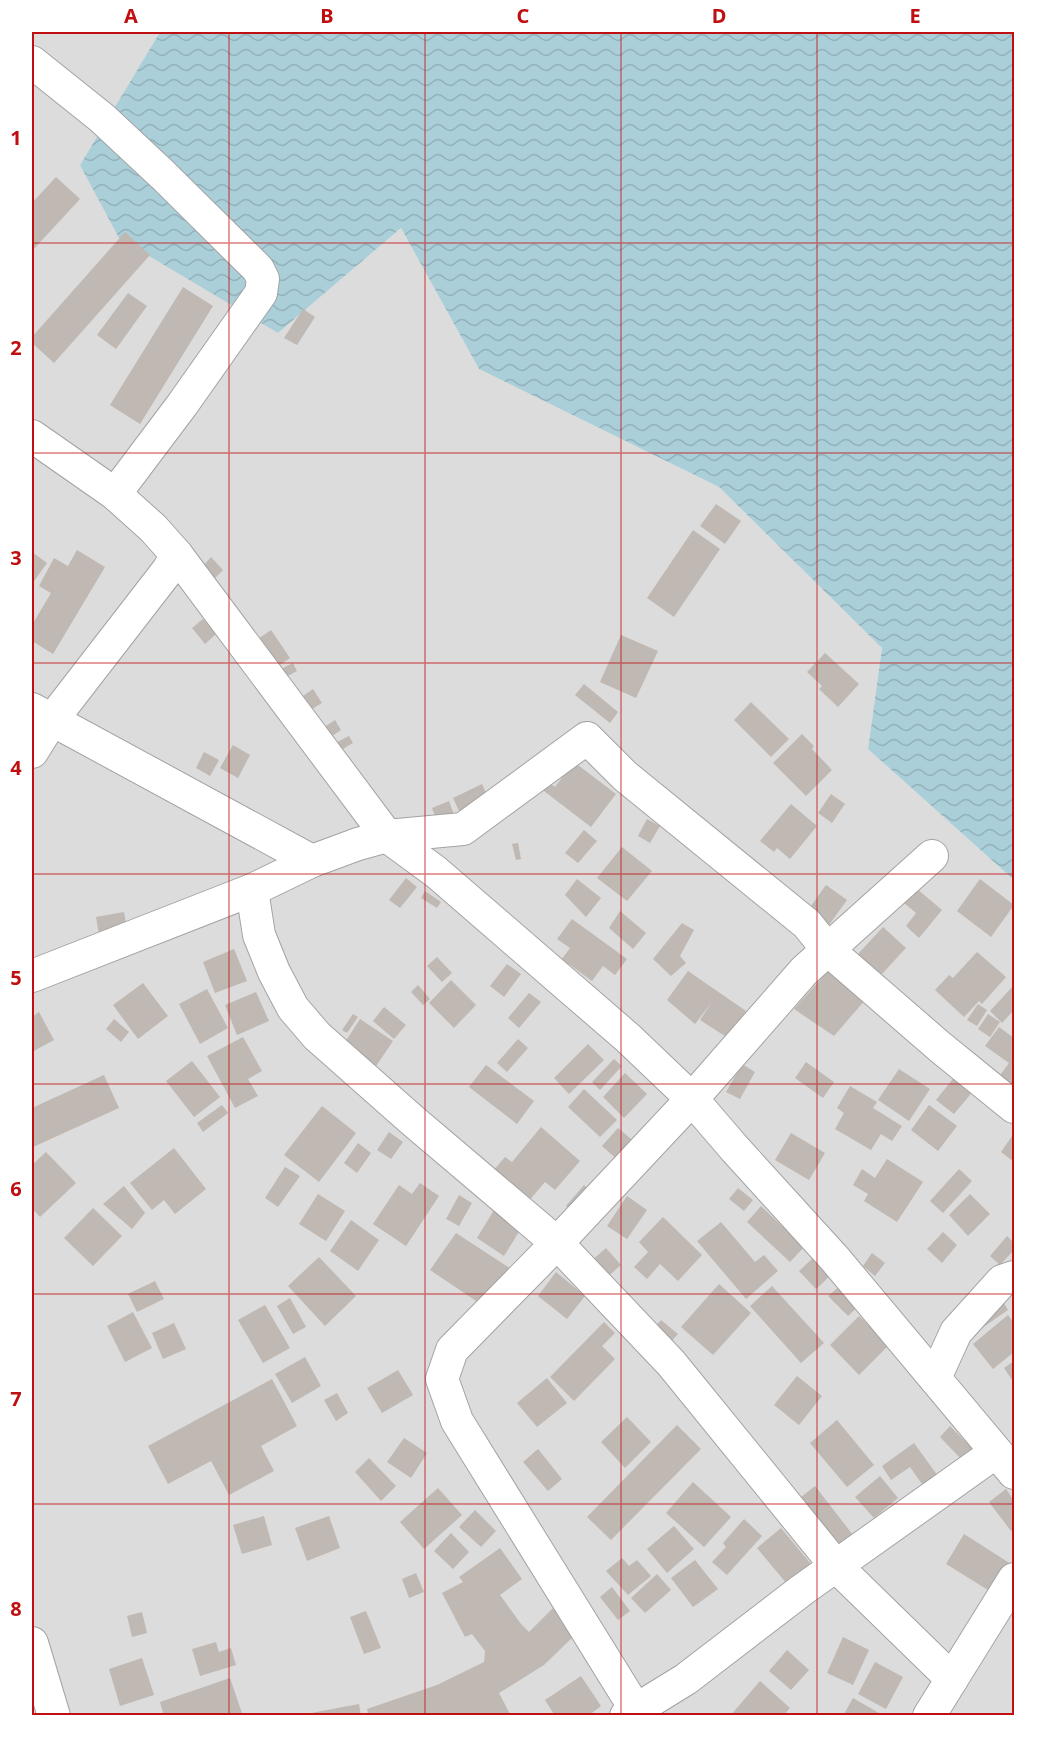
<svg xmlns="http://www.w3.org/2000/svg" width="1046" height="1747" viewBox="0 0 1046 1747" font-family="'Noto Sans',sans-serif">
	<defs>
		<pattern id="water-waves" width="16" height="10" patternUnits="userSpaceOnUse" patternTransform="scale(1.5)"><rect width="16" height="10" fill="#aacfd9"/><path d="M0 5q4-4 8 0t8 0" fill="none" stroke="#92b1ba"/></pattern>
	</defs>
	<rect width="100%" height="100%" fill="#efece6"/>
	<polygon fill="#dddcdc" points="32,32 160,32 80,165 278,333 401,228 479,369 719,487 882,648 868,749 1014,880 1014,1715 32,1716"/>
	<polygon fill="url(#water-waves)" points="160,32 1014,32 1014,880 868,749 882,648 719,487 479,369 401,228 278,333 119,238 80,165"/>
	<g fill="#bfb8b3">
		<polygon points="56,177 80,199 32,251 32,203"/>
		<polygon points="125,232 150,255 54,363 32,343 32,337"/>
		<polygon points="183,287 213,306 140,424 110,405"/>
		<polygon points="128,293 147,306 116,349 97,335"/>
		<polygon points="303,309 315,317 297,345 284,338"/>
		<polygon points="716,504 741,521 725,544 700,526"/>
		<polygon points="693,530 720,549 674,617 647,598"/>
		<polygon points="77,550 105,567 53,654 32,641 32,625 51,593 39,586 54,558 68,566"/>
		<polygon points="32,552 47,563 32,584"/>
		<polygon points="211,557 223,570 215,578 203,566"/>
		<polygon points="203,619 216,634 205,644 192,628"/>
		<polygon points="271,630 290,658 274,669 255,641"/>
		<polygon points="621,635 658,651 636,698 600,682"/>
		<polygon points="825,653 859,684 838,707 819,689 822,686 807,672"/>
		<polygon points="293,663 297,671 286,677 281,669"/>
		<polygon points="584,684 618,712 610,723 575,695"/>
		<polygon points="313,689 322,703 312,709 303,696"/>
		<polygon points="751,702 789,739 771,757 734,720"/>
		<polygon points="335,720 341,730 332,736 326,726"/>
		<polygon points="802,734 814,746 812,749 832,770 806,796 773,763"/>
		<polygon points="349,736 353,743 341,750 337,742"/>
		<polygon points="233,745 250,755 238,778 220,768"/>
		<polygon points="204,752 219,760 210,776 196,768"/>
		<polygon points="574,762 616,794 591,827 540,788 545,780 555,787"/>
		<polygon points="482,784 488,797 459,811 453,798"/>
		<polygon points="831,794 845,804 832,823 818,813"/>
		<polygon points="449,801 454,815 437,822 432,808"/>
		<polygon points="791,804 817,826 790,859 777,848 774,852 760,841"/>
		<polygon points="647,819 660,826 650,843 638,836"/>
		<polygon points="584,830 597,841 578,863 565,853"/>
		<polygon points="518,843 521,859 516,860 512,844"/>
		<polygon points="622,847 652,871 627,901 597,878"/>
		<polygon points="406,878 417,887 400,908 389,900"/>
		<polygon points="577,879 601,898 586,917 565,895"/>
		<polygon points="980,879 1014,905 991,937 957,911"/>
		<polygon points="826,885 847,900 826,929 810,918 815,910 811,906"/>
		<polygon points="917,889 942,910 919,938 906,926 916,913 904,903"/>
		<polygon points="425,891 441,902 437,908 421,898"/>
		<polygon points="620,911 646,933 633,949 609,928"/>
		<polygon points="124,912 127,929 99,934 96,917"/>
		<polygon points="572,919 627,959 615,975 603,966 592,981 562,959 570,948 557,939"/>
		<polygon points="682,923 694,930 680,956 686,963 671,976 653,959"/>
		<polygon points="883,927 906,948 881,975 858,954"/>
		<polygon points="234,949 247,981 215,993 203,962"/>
		<polygon points="977,952 1006,977 982,1004 979,1001 964,1017 935,990 949,975 953,978"/>
		<polygon points="437,957 452,973 442,982 427,966"/>
		<polygon points="507,964 521,974 504,997 490,986"/>
		<polygon points="688,971 746,1011 728,1038 700,1020 712,1002 695,1024 667,1000"/>
		<polygon points="828,971 866,999 834,1036 794,1009"/>
		<polygon points="451,980 476,1005 454,1028 429,1003"/>
		<polygon points="143,983 168,1016 138,1039 113,1005"/>
		<polygon points="418,985 430,999 423,1005 411,992"/>
		<polygon points="1014,985 1014,1010 1002,1023 990,1011"/>
		<polygon points="207,989 228,1028 200,1044 179,1004"/>
		<polygon points="256,992 269,1021 237,1035 225,1005"/>
		<polygon points="529,993 541,1002 519,1028 508,1018"/>
		<polygon points="978,1004 987,1010 977,1026 967,1020"/>
		<polygon points="384,1007 406,1025 394,1039 373,1021"/>
		<polygon points="39,1012 54,1040 32,1052 32,1017"/>
		<polygon points="353,1014 358,1017 347,1033 342,1030"/>
		<polygon points="988,1014 1000,1022 990,1037 978,1029"/>
		<polygon points="114,1019 129,1032 121,1042 106,1029"/>
		<polygon points="360,1019 393,1041 374,1069 342,1047"/>
		<polygon points="999,1027 1014,1038 1014,1082 1011,1087 998,1078 1009,1063 985,1046"/>
		<polygon points="243,1037 262,1071 248,1079 258,1096 235,1108 207,1056"/>
		<polygon points="518,1039 528,1048 507,1072 497,1063"/>
		<polygon points="588,1044 604,1060 569,1094 554,1078"/>
		<polygon points="614,1059 622,1066 600,1090 592,1082"/>
		<polygon points="192,1061 220,1097 194,1117 166,1081"/>
		<polygon points="806,1062 834,1082 823,1098 795,1078"/>
		<polygon points="742,1064 755,1072 740,1099 726,1092"/>
		<polygon points="486,1065 534,1101 517,1124 469,1087"/>
		<polygon points="899,1069 930,1089 909,1121 878,1100"/>
		<polygon points="625,1073 647,1094 624,1118 603,1097"/>
		<polygon points="104,1075 119,1108 33,1147 32,1143 32,1108"/>
		<polygon points="956,1075 974,1090 954,1114 936,1100"/>
		<polygon points="850,1086 877,1102 873,1108 902,1126 892,1141 881,1134 871,1150 835,1129 844,1113 837,1108"/>
		<polygon points="584,1089 617,1120 600,1137 568,1107"/>
		<polygon points="222,1105 228,1113 203,1132 197,1123"/>
		<polygon points="929,1105 957,1126 938,1151 911,1130"/>
		<polygon points="322,1106 356,1133 319,1182 284,1155"/>
		<polygon points="541,1127 580,1161 555,1190 545,1182 527,1203 492,1172 505,1157 512,1162"/>
		<polygon points="618,1128 637,1144 620,1162 602,1146"/>
		<polygon points="389,1132 403,1142 391,1159 377,1150"/>
		<polygon points="791,1133 825,1153 809,1180 775,1160"/>
		<polygon points="1014,1133 1014,1162 1001,1152"/>
		<polygon points="358,1143 371,1153 357,1173 344,1163"/>
		<polygon points="174,1148 206,1189 175,1214 164,1200 152,1210 130,1183"/>
		<polygon points="46,1152 76,1183 40,1217 32,1208 32,1165"/>
		<polygon points="887,1159 923,1182 897,1222 864,1201 868,1194 853,1185 862,1169 875,1178"/>
		<polygon points="285,1167 300,1176 278,1207 265,1198"/>
		<polygon points="959,1169 972,1181 943,1213 930,1201"/>
		<polygon points="420,1183 439,1196 406,1246 373,1224 399,1185 412,1194"/>
		<polygon points="584,1185 593,1194 575,1215 566,1206"/>
		<polygon points="124,1186 145,1213 132,1229 103,1204"/>
		<polygon points="738,1188 753,1200 744,1211 729,1199"/>
		<polygon points="318,1194 345,1211 326,1241 299,1224"/>
		<polygon points="970,1194 990,1214 968,1236 949,1215"/>
		<polygon points="459,1195 472,1203 459,1226 446,1219"/>
		<polygon points="627,1196 647,1210 627,1239 607,1226"/>
		<polygon points="761,1206 804,1247 790,1262 747,1222"/>
		<polygon points="93,1208 122,1236 93,1266 64,1238"/>
		<polygon points="494,1210 522,1227 504,1256 477,1238"/>
		<polygon points="663,1217 702,1255 678,1281 660,1264 647,1279 634,1267 648,1252 639,1242"/>
		<polygon points="351,1220 379,1240 358,1271 330,1251"/>
		<polygon points="721,1222 755,1262 764,1255 778,1271 746,1299 697,1241"/>
		<polygon points="943,1232 957,1245 942,1263 927,1249"/>
		<polygon points="456,1233 511,1269 485,1307 430,1270"/>
		<polygon points="1007,1236 1014,1243 1014,1250 1000,1265 990,1256"/>
		<polygon points="606,1248 621,1265 605,1279 590,1262"/>
		<polygon points="872,1253 885,1263 875,1276 863,1266"/>
		<polygon points="319,1257 356,1296 325,1326 288,1286"/>
		<polygon points="814,1257 831,1275 816,1289 799,1271"/>
		<polygon points="556,1272 585,1296 567,1319 538,1296"/>
		<polygon points="155,1281 164,1299 137,1312 128,1294"/>
		<polygon points="719,1284 751,1313 713,1355 681,1327"/>
		<polygon points="841,1285 860,1305 848,1316 828,1296"/>
		<polygon points="772,1286 824,1343 801,1363 750,1306"/>
		<polygon points="290,1298 306,1327 293,1334 277,1306"/>
		<polygon points="1002,1300 1008,1310 982,1328 976,1319"/>
		<polygon points="265,1305 290,1348 263,1363 238,1320"/>
		<polygon points="133,1312 152,1348 125,1362 107,1326"/>
		<polygon points="1008,1315 1014,1323 1014,1352 993,1369 973,1344"/>
		<polygon points="859,1316 889,1345 859,1375 830,1345"/>
		<polygon points="661,1320 678,1334 668,1345 652,1330"/>
		<polygon points="604,1322 615,1333 602,1346 615,1359 574,1401 550,1377"/>
		<polygon points="174,1323 186,1349 163,1359 152,1333"/>
		<polygon points="305,1357 321,1386 292,1403 275,1374"/>
		<polygon points="1014,1361 1014,1383 1004,1368"/>
		<polygon points="398,1370 413,1395 382,1413 367,1388"/>
		<polygon points="797,1376 822,1396 799,1425 774,1405"/>
		<polygon points="547,1378 567,1403 537,1427 517,1403"/>
		<polygon points="272,1379 297,1426 261,1446 274,1471 229,1495 211,1461 168,1484 148,1446"/>
		<polygon points="337,1393 348,1413 336,1421 324,1400"/>
		<polygon points="627,1417 651,1442 625,1468 601,1442"/>
		<polygon points="837,1420 874,1465 847,1487 810,1443"/>
		<polygon points="677,1425 701,1449 611,1540 587,1517"/>
		<polygon points="950,1426 975,1451 964,1462 940,1437"/>
		<polygon points="404,1438 427,1453 411,1478 387,1462"/>
		<polygon points="914,1443 943,1483 929,1494 910,1467 891,1480 882,1466"/>
		<polygon points="538,1449 562,1479 548,1491 523,1462"/>
		<polygon points="369,1458 396,1486 381,1501 355,1472"/>
		<polygon points="880,1476 898,1498 874,1518 855,1497"/>
		<polygon points="693,1482 731,1517 704,1547 666,1513"/>
		<polygon points="815,1486 853,1535 834,1550 796,1501"/>
		<polygon points="438,1488 462,1515 424,1549 400,1522"/>
		<polygon points="1006,1489 1014,1501 1014,1529 1011,1531 989,1502"/>
		<polygon points="475,1510 496,1531 481,1547 459,1527"/>
		<polygon points="264,1516 272,1545 242,1554 233,1525"/>
		<polygon points="329,1516 340,1548 307,1561 295,1528"/>
		<polygon points="744,1519 762,1536 727,1575 712,1562 726,1547 723,1543"/>
		<polygon points="674,1526 694,1549 667,1573 647,1549"/>
		<polygon points="781,1528 816,1570 792,1590 757,1548"/>
		<polygon points="451,1533 469,1552 453,1569 434,1551"/>
		<polygon points="964,1534 1014,1566 996,1595 946,1564"/>
		<polygon points="500,1548 522,1579 500,1595 521,1624 529,1632 554,1607 578,1632 544,1665 499,1693 511,1716 369,1716 367,1709 437,1685 484,1662 485,1651 472,1634 465,1637 442,1593 463,1582 459,1577"/>
		<polygon points="622,1558 629,1566 637,1560 651,1576 628,1595 606,1571"/>
		<polygon points="695,1560 718,1589 693,1607 671,1578"/>
		<polygon points="416,1573 424,1592 409,1598 402,1579"/>
		<polygon points="657,1574 671,1590 645,1613 631,1598"/>
		<polygon points="612,1587 630,1611 618,1620 600,1597"/>
		<polygon points="366,1611 381,1648 364,1654 350,1617"/>
		<polygon points="142,1612 147,1633 132,1637 127,1616"/>
		<polygon points="843,1637 869,1650 853,1685 827,1673"/>
		<polygon points="216,1642 219,1652 231,1648 236,1665 200,1676 192,1649"/>
		<polygon points="787,1650 809,1670 791,1690 769,1671"/>
		<polygon points="142,1658 154,1695 120,1706 109,1669"/>
		<polygon points="875,1662 903,1677 886,1709 858,1694"/>
		<polygon points="581,1676 601,1706 588,1716 555,1716 545,1700"/>
		<polygon points="230,1678 243,1716 164,1716 160,1702"/>
		<polygon points="760,1681 790,1708 783,1716 730,1716"/>
		<polygon points="853,1698 884,1716 843,1716"/>
		<polygon points="359,1704 361,1716 307,1716 306,1714"/>
	</g>
	<g fill="none" stroke-linecap="round" stroke-linejoin="round">
		<defs>
			<g id="minor">
				<polyline points="32,62 102,118 163,175 258,269 263,279 261,293 182,405 115,494"/>
				<polyline points="32,436 115,494 153,528 177,555 387,836 436,872 628,1038 692,1099 735,1149 835,1259 1014,1473"/>
				<polyline points="32,709 312,861 358,844 387,836 463,829 587,738 625,776 807,924 827,949 940,1047 1014,1107"/>
				<polyline points="32,752 52,720 168,570 177,555"/>
				<polyline points="252,890 259,935 274,972 293,1008 317,1036 412,1120 557,1243 671,1363 836,1566 952,1679"/>
				<polyline points="32,976 252,890 312,861"/>
				<polyline points="935,1378 956,1332 1002,1281 1014,1277"/>
				<polyline points="32,1643 54,1716"/>
				<polyline points="626,1716 686,1679 802,1590 996,1452"/>
				<polyline points="645,1716 636,1710 457,1421 442,1379 452,1350 557,1243 692,1099 804,971 932,856"/>
				<polyline points="929,1716 1014,1579"/>
			</g>
		</defs>
		<use href="#minor" stroke="#a3a3a3" stroke-width="34"/>
		<use href="#minor" stroke="#fff" stroke-width="32"/>
	</g>
	<path fill="none" stroke="#bf0f11" stroke-width="1.5" stroke-opacity="0.55" d="M229 32V1716M425 32V1716M621 32V1716M817 32V1716M32 243H1014M32 453H1014M32 663H1014M32 874H1014M32 1084H1014M32 1294H1014M32 1504H1014"/>
	<rect width="1046" height="1747" fill="none" stroke="#ffffff" stroke-width="66"/>
	<rect x="33" y="33" width="980" height="1681" fill="none" stroke="#bf0f11" stroke-width="2"/>
	<g font-size="20" text-anchor="middle" font-weight="bold" fill="#bf0f11">
		<text x="131" y="23">A</text>
		<text x="327" y="23">B</text>
		<text x="523" y="23">C</text>
		<text x="719" y="23">D</text>
		<text x="915" y="23">E</text>
		<text x="16" y="145">1</text>
		<text x="16" y="355">2</text>
		<text x="16" y="565">3</text>
		<text x="16" y="775">4</text>
		<text x="16" y="985">5</text>
		<text x="16" y="1196">6</text>
		<text x="16" y="1406">7</text>
		<text x="16" y="1616">8</text>
	</g>
</svg>
